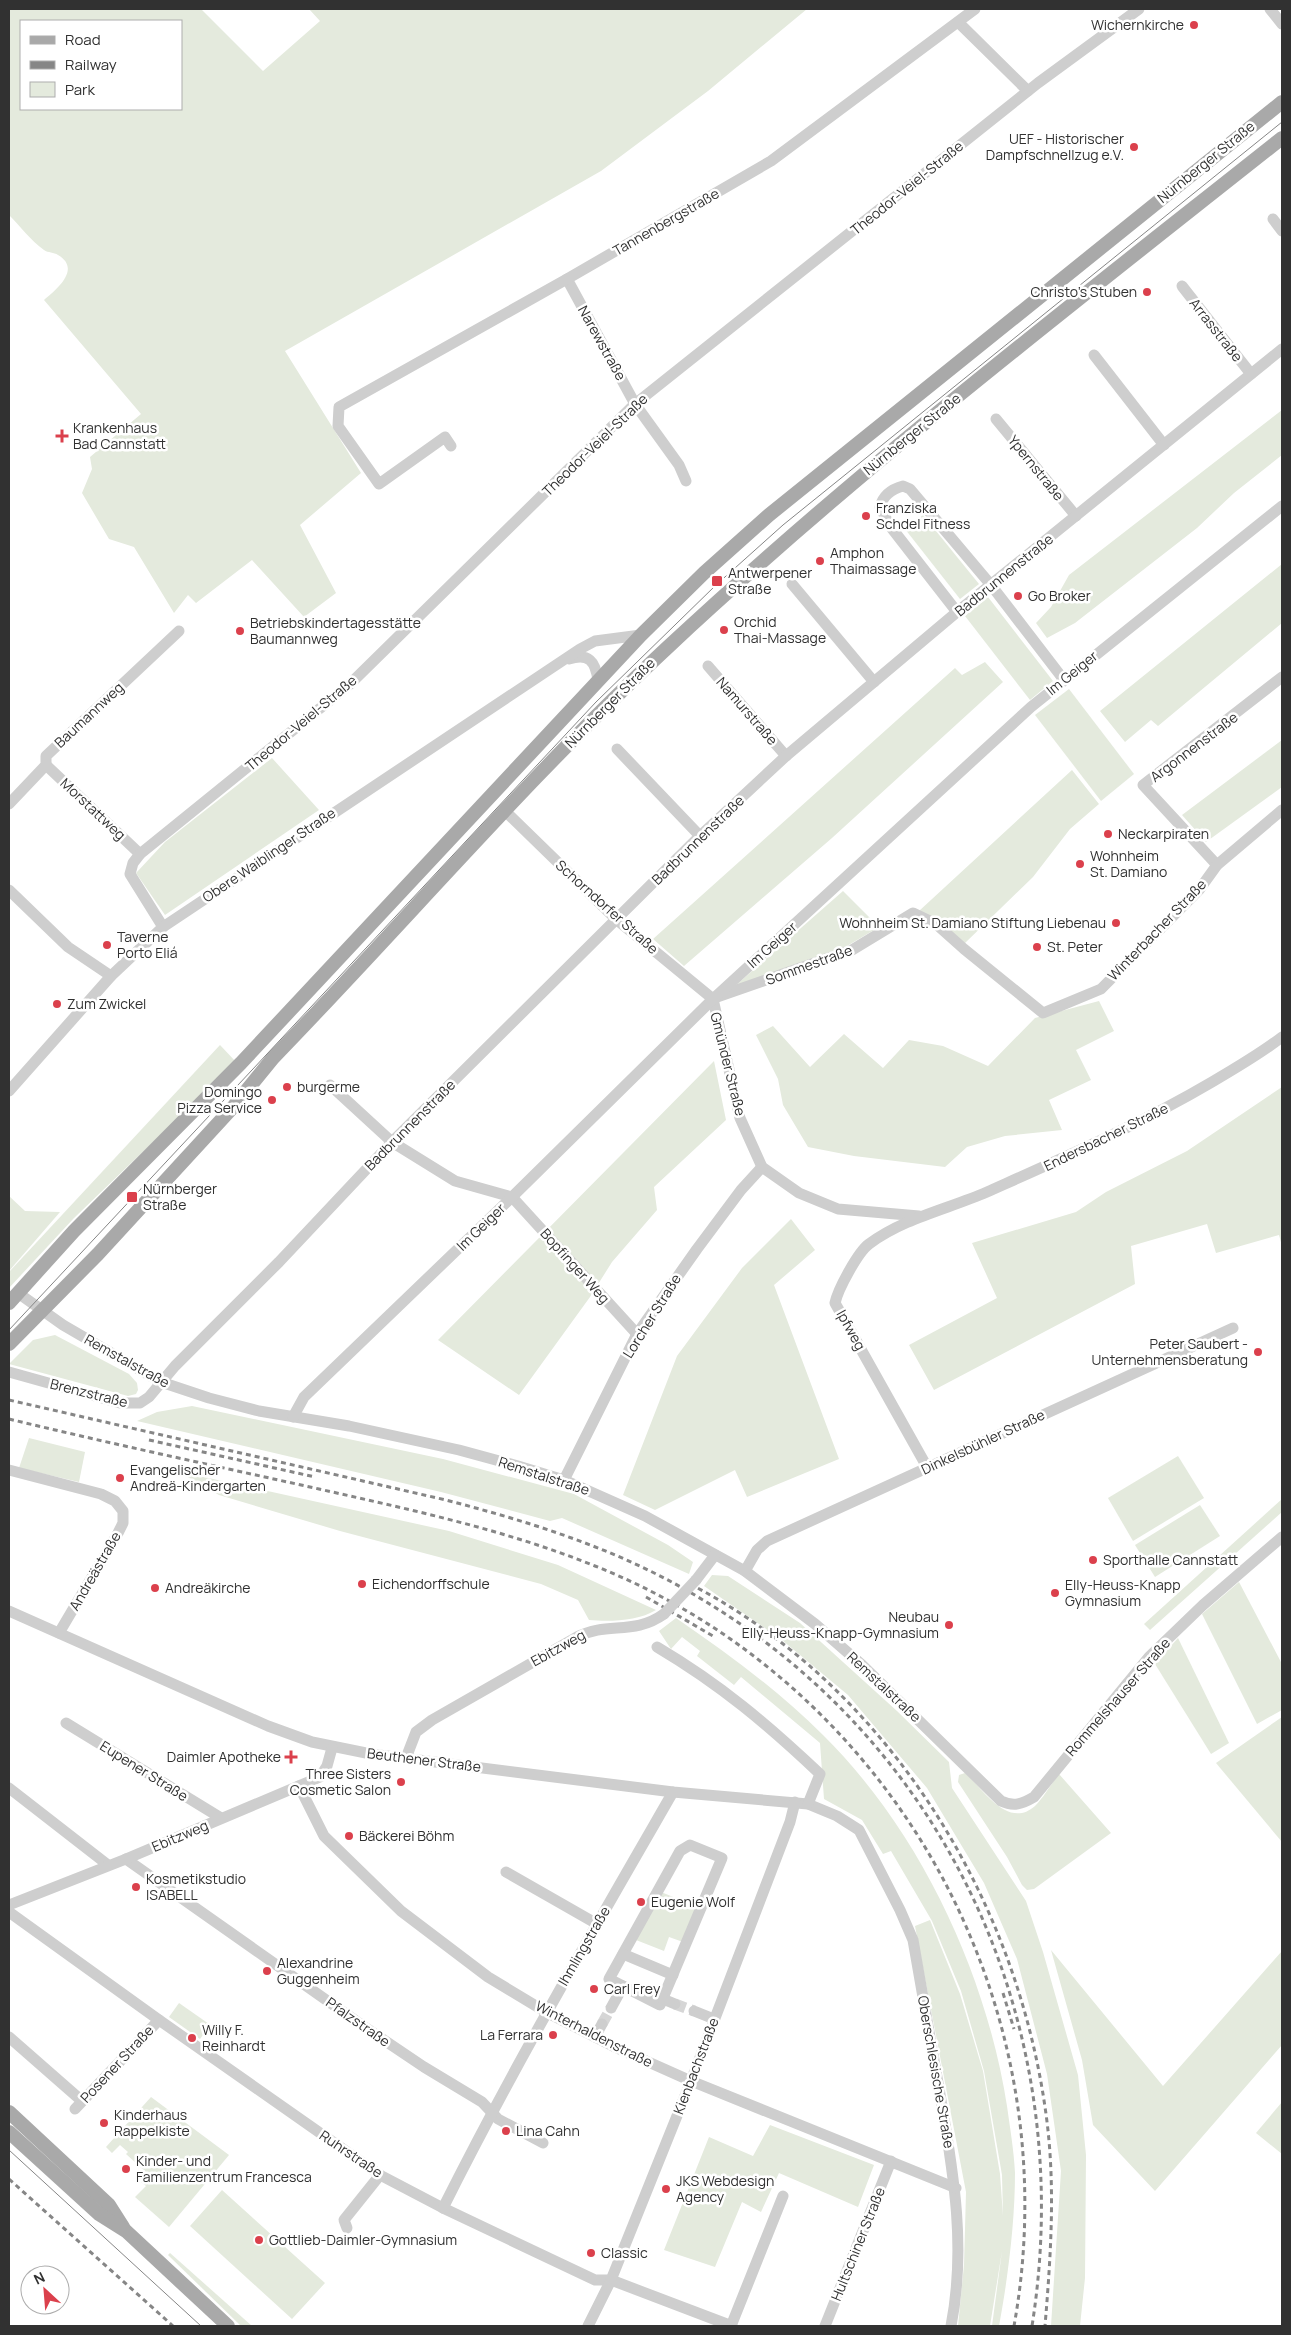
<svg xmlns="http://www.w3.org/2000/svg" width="1291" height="2335" viewBox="0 0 1291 2335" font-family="Manrope,sans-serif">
	<rect width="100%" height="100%" fill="#fff"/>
	<g fill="#e4eadd" fill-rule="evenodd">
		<path d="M9 9H201L263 71 320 21 309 9H807L708 91 601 171 285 351 361 473 300 525 336 593 304 617 252 560 196 603 188 595 174 613 134 547 109 539 82 493 92 469 90 457 141 414 44 300C56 290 82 269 58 255 54 252 48 253 44 250 31 241 20 226 9 215ZM21 21H181V109H21Z"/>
		<polygon points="1282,410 1282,455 1234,493 1197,528 1075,623 1047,638 1036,623 1051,607 1069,575"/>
		<polygon points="923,515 979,584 960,599 905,529"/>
		<polygon points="1282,564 1282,623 1158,726 1151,720 1125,742 1100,711"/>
		<polygon points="988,597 1053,681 1030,700 965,616"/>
		<polygon points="985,662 1003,682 832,838 684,966 653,939 955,668 962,675"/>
		<polygon points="1069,689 1134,774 1101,801 1035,715"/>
		<polygon points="1282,740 1282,787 1206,842 1182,815"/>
		<polygon points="272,758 319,810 165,915 136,873 165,842"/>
		<polygon points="1072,770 1099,804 1070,829 1033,877 964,944 919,911"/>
		<polygon points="843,891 879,927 847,946 735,986"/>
		<polygon points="1099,1001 1114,1031 1076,1050 1091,1080 1049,1100 1062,1130 1005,1136 967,1147 945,1167 854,1156 808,1147 783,1105 778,1079 756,1035 773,1026 810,1067 844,1034 883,1068 909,1040 943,1046 988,1066 1035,1018"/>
		<polygon points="220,1045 236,1062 74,1218 9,1288 9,1272"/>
		<polygon points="714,1061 726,1120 654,1187 657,1210 612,1262 590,1297 519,1395 438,1340"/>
		<polygon points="1282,1087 1282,1246 1279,1235 1216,1253 1207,1224 1131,1246 1135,1284 934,1390 909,1345 997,1298 972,1243 1076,1212 1106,1192 1187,1151"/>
		<polygon points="9,1196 25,1211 60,1212 9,1271"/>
		<polygon points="791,1219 815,1250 774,1285 839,1459 747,1497 735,1470 655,1510 623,1495 677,1356 742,1268"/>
		<polygon points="55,1335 129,1374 137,1383 138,1390 136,1394 128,1396 9,1364 33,1340"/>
		<polygon points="192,1406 443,1459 574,1494 668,1545 693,1562 689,1574 562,1518 550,1521 441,1492 137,1421 157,1412"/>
		<polygon points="29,1438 85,1452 79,1482 19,1468"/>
		<polygon points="1178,1456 1204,1498 1133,1541 1108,1498"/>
		<path d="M177 1471 449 1531 558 1565 656 1610C638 1621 610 1622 589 1620L578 1600 541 1584 340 1531 219 1495Z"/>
		<polygon points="1282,1499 1282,1512 1150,1630 1144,1624"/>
		<polygon points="1200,1505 1220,1536 1155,1577 1135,1545"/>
		<polygon points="712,1575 728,1576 800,1623 897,1711 949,1762 952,1788 1026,1901 1043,1952 1078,2075 1086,2155 1085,2278 1080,2326 1051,2326 1061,2171 1047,2074 1017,1959 984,1883 927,1788 848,1695 782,1640 704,1586"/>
		<polygon points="1239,1582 1282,1664 1282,1710 1257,1724 1202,1614"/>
		<path d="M676 1618C728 1654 777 1689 823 1735 920 1831 986 1972 1007 2106 1010 2128 1014 2151 1015 2173 1015 2222 1008 2278 999 2326H992L1002 2251 990 2326H958L964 2265 966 2192 915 1926 930 1920 960 1994 983 2071 1000 2174 1003 2216 1002 2175 984 2071 961 1991 932 1921 891 1851 883 1854 862 1820 824 1799 820 1743 741 1677 734 1685 697 1656 700 1651 682 1637 671 1649 659 1631Z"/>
		<polygon points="1178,1638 1229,1743 1211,1754 1155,1664"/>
		<polygon points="1282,1717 1282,1842 1216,1763"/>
		<path d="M965 1773C983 1789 1008 1830 1035 1806 1044 1797 1051 1784 1059 1774L1111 1833 1034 1889 1027 1890 1022 1885 1007 1857 958 1782 959 1775Z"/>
		<polygon points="661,1892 698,1907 683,1942 669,1937 664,1951 636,1940"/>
		<polygon points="1051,1950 1163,2086 1282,1951 1282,2045 1155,2191 1093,2125 1082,2060"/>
		<polygon points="179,2003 209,2024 209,2027 200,2039 169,2017"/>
		<polygon points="151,2097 229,2155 169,2227 135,2197 146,2186 141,2182 148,2174 126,2154 128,2152 120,2145 112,2153 106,2147"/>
		<polygon points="1282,2102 1282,2154 1256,2133"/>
		<polygon points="770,2125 874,2165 858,2207 779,2173 761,2212 742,2202 715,2267 664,2250 709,2137 753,2156"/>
		<polygon points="222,2190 325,2283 292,2319 190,2226"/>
		<polygon points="170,2253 252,2326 241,2326 168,2255"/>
	</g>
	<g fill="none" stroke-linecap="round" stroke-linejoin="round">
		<g stroke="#d6d6d6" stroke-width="11" stroke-dasharray="11 5.5" stroke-linecap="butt">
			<polyline points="675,2004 694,2011"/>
			<polyline points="602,2024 611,2008"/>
		</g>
		<g stroke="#cecece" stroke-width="11">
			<polyline points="1270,9 1282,24"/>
			<polyline points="958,22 1028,91"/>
			<polyline points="1273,219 1282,231"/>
			<polyline points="567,279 635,404 679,465 686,481"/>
			<polyline points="1182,286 1251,374"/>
			<polyline points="1094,355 1164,445"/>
			<polyline points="996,419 1076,516"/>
			<polyline points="451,446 445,437 379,484 338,426 339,407 567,279 771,161 975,9"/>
			<polyline points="792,584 874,682"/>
			<path d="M957 612 890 526 880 507C883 495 892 489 903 486L910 489 991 585 1064 680"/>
			<path d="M569 659C589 653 595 661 598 680"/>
			<polyline points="708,666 786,756"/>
			<polyline points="617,749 700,836"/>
			<polyline points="46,765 140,854"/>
			<polyline points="9,804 46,765 46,756 179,631"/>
			<polyline points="505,811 617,920 713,999"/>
			<polyline points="1217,865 1143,785 1282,677"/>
			<polyline points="9,890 68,947 111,976"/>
			<polyline points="163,927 130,874 133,863 140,854 350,684 635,404 1038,83 1139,9"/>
			<polyline points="717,997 852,950 913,913 936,924 964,949 1043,1013 1101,989 1199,890 1217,865 1282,810"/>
			<polyline points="713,999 740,1118 762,1167 799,1193 838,1209 919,1216"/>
			<polyline points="330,1085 392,1142 455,1181 512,1197 637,1334"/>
			<polyline points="9,1091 111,976 163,927 580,649 595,641 641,635"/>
			<path d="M18 1293 63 1325 161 1382 209 1398 259 1411 349 1426 459 1450 518 1466 564 1480 645 1516 745 1571 815 1624 862 1665 1001 1801C1014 1807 1022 1804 1034 1797L1149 1657 1203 1605 1282 1537"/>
			<polyline points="9,1372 120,1403 140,1403 149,1397 175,1366 279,1262 392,1142 700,836 786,756 957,612 1282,349"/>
			<polyline points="293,1417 304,1397 512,1197 713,999 1031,707 1282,506"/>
			<path d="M927 1467 835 1303C838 1289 858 1252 869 1244 904 1218 948 1209 987 1192 1063 1158 1139 1125 1212 1082 1236 1068 1260 1054 1282 1037"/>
			<polyline points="9,1470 101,1494 115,1501 123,1511 123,1523 118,1533 59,1633"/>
			<polyline points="564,1480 637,1334 697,1249 741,1190 762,1167"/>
			<polyline points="745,1571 757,1550 767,1541 1233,1328"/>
			<polyline points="696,1580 715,1555"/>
			<path d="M9 1611 268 1726 312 1742 371 1754 673 1792 808 1804 837 1816 859 1830 900 1910 913 1940C922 1993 932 2047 941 2100 954 2176 966 2249 951 2326"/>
			<path d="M657 1647C721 1685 767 1724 820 1774L808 1804"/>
			<polyline points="66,1723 221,1818"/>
			<path d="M406 1758 416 1732 432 1720 577 1637C608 1621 633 1636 664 1614"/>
			<polyline points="299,1786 324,1836 401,1911 488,1977 546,2012 617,2048 691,2081 956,2188"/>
			<polyline points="9,1788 108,1865"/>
			<polygon points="690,1845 722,1858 660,2005 609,1979 680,1851"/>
			<polyline points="126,1859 366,2028 424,2067 482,2102 498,2119 543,2143"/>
			<polyline points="506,1872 597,1924"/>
			<polyline points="9,1905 126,1859 320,1777 327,1766 332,1748"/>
			<polyline points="9,1912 159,2020 380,2175 443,2208 595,2280 611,2280 732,2326"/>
			<polyline points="623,1954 673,1975"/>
			<polyline points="663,1999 675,2004"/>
			<polyline points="611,2008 623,1986"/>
			<polyline points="694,2011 714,2019"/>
			<polyline points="9,2037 82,2101"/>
			<polyline points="595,2037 602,2024"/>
			<polyline points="75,2109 159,2020"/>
			<path d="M443 2208C514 2066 594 1929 673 1792"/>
			<polyline points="347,2228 344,2220 380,2175"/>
			<polyline points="588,2326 611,2280 691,2081 790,1822 795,1802"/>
			<polyline points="731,2326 783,2196"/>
			<polyline points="825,2326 891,2161"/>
		</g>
		<g stroke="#a9a9a9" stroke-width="14">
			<polyline points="9,1303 74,1231 241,1063 641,635 704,573 769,515 1282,102"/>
			<path d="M9 1344 98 1254 234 1106 273 1058C405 922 529 776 668 647 863 465 1074 303 1282 138"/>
			<polyline points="9,2112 109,2205 123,2227"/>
			<polyline points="9,2132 99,2214 126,2231 228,2326"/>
		</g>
		<g stroke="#868686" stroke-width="1">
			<polyline points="9,1330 596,702 716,585 783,525 1282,122"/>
			<polyline points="9,2150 201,2326"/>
		</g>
		<g stroke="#868686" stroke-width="3" stroke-dasharray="5 4" stroke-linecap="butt">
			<path d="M9 1400 446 1500C534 1523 620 1550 698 1597 954 1748 1078 2036 1032 2326"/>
			<path d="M9 1419C112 1444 216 1466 319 1489 412 1510 506 1530 595 1566 762 1632 898 1767 968 1931 1022 2056 1038 2193 1014 2326"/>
			<polyline points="149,1440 315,1477"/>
			<path d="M690 1584C885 1685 1014 1893 1045 2107 1056 2180 1051 2253 1045 2326"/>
			<polyline points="646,1597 713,1636"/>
			<polyline points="1003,1993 1014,2029"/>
			<polyline points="9,2179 173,2326"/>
		</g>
		<polyline stroke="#cecece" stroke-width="11" points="664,1614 696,1580"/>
	</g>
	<g fill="#db404c" stroke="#fff" stroke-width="2">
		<circle cx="1194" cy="25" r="5"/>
		<circle cx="1134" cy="147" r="5"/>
		<circle cx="1147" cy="292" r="5"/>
		<path d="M59.5 428.5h5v5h5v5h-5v5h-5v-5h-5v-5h5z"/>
		<circle cx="866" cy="516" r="5"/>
		<circle cx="820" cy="561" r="5"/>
		<rect x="711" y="575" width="12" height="12" rx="2.5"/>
		<circle cx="1018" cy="596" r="5"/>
		<circle cx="724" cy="630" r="5"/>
		<circle cx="240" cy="631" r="5"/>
		<circle cx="1108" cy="834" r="5"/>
		<circle cx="1080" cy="864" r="5"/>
		<circle cx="1116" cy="923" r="5"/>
		<circle cx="107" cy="945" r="5"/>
		<circle cx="1037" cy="947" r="5"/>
		<circle cx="57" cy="1004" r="5"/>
		<circle cx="287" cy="1087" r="5"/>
		<circle cx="272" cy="1100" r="5"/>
		<rect x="126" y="1191" width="12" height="12" rx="2.5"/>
		<circle cx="1258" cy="1352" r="5"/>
		<circle cx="120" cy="1478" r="5"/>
		<circle cx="1093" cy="1560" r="5"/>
		<circle cx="362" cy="1584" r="5"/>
		<circle cx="155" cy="1588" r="5"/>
		<circle cx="1055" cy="1593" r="5"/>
		<circle cx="949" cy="1625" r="5"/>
		<path d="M288.5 1749.5h5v5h5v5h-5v5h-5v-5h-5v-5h5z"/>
		<circle cx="401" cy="1782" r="5"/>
		<circle cx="349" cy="1836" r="5"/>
		<circle cx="136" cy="1887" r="5"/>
		<circle cx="641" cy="1902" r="5"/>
		<circle cx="267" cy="1971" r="5"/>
		<circle cx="594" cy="1989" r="5"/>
		<circle cx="553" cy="2035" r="5"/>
		<circle cx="192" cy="2038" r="5"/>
		<circle cx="104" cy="2123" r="5"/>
		<circle cx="506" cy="2131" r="5"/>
		<circle cx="126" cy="2169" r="5"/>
		<circle cx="666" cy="2189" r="5"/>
		<circle cx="259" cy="2240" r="5"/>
		<circle cx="591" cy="2253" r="5"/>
	</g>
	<g text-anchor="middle" stroke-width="5" stroke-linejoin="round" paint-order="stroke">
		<g font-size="14" fill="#313131" stroke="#fff" text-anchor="start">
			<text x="1184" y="30" text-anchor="end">Wichernkirche</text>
			<text x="1124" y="144" text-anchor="end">UEF - Historischer<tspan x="1124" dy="16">Dampfschnellzug e.V.</tspan></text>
			<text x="1137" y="297" text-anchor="end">Christo's Stuben</text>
			<text x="73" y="433">Krankenhaus<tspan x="73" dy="16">Bad Cannstatt</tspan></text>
			<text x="876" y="513">Franziska<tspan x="876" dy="16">Schdel Fitness</tspan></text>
			<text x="830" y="558">Amphon<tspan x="830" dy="16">Thaimassage</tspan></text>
			<text x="728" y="578">Antwerpener<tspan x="728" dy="16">Straße</tspan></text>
			<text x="1028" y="601">Go Broker</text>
			<text x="734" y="627">Orchid<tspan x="734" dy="16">Thai-Massage</tspan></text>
			<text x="250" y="628">Betriebskindertagesstätte<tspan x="250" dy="16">Baumannweg</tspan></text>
			<text x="1118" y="839">Neckarpiraten</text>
			<text x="1090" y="861">Wohnheim<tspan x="1090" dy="16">St. Damiano</tspan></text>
			<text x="1106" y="928" text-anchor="end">Wohnheim St. Damiano Stiftung Liebenau</text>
			<text x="117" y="942">Taverne<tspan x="117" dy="16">Porto Eliá</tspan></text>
			<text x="1047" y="952">St. Peter</text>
			<text x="67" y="1009">Zum Zwickel</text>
			<text x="297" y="1092">burgerme</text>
			<text x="262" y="1097" text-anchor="end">Domingo<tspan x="262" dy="16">Pizza Service</tspan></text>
			<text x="143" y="1194">Nürnberger<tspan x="143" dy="16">Straße</tspan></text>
			<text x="1248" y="1349" text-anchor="end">Peter Saubert -<tspan x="1248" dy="16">Unternehmensberatung</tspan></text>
			<text x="130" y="1475">Evangelischer<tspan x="130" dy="16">Andreä-Kindergarten</tspan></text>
			<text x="1103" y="1565">Sporthalle Cannstatt</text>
			<text x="372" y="1589">Eichendorffschule</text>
			<text x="1065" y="1590">Elly-Heuss-Knapp<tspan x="1065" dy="16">Gymnasium</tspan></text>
			<text x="165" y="1593">Andreäkirche</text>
			<text x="939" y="1622" text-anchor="end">Neubau<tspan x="939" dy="16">Elly-Heuss-Knapp-Gymnasium</tspan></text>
			<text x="281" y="1762" text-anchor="end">Daimler Apotheke</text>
			<text x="391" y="1779" text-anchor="end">Three Sisters<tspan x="391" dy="16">Cosmetic Salon</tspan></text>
			<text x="359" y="1841">Bäckerei Böhm</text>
			<text x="146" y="1884">Kosmetikstudio<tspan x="146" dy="16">ISABELL</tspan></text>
			<text x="651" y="1907">Eugenie Wolf</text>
			<text x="277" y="1968">Alexandrine<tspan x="277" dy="16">Guggenheim</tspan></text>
			<text x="604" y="1994">Carl Frey</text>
			<text x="202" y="2035">Willy F.<tspan x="202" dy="16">Reinhardt</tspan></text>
			<text x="543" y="2040" text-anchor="end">La Ferrara</text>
			<text x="114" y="2120">Kinderhaus<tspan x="114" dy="16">Rappelkiste</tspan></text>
			<text x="516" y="2136">Lina Cahn</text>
			<text x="136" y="2166">Kinder- und<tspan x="136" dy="16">Familienzentrum Francesca</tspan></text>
			<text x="676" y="2186">JKS Webdesign<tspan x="676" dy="16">Agency</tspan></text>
			<text x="269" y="2245">Gottlieb-Daimler-Gymnasium</text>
			<text x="601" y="2258">Classic</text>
		</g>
		<g font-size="14" fill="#313131" stroke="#fff">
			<text transform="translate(1206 162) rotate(-39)" y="5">Nürnberger Straße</text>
			<text transform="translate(907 188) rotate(-39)" y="5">Theodor-Veiel-Straße</text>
			<text transform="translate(666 222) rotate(-30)" y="5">Tannenbergstraße</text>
			<text transform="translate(1216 330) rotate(52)" y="5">Arrasstraße</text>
			<text transform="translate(602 343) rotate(61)" y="5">Narewstraße</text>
			<text transform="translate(912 434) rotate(-39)" y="5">Nürnberger Straße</text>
			<text transform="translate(595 445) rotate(-44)" y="5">Theodor-Veiel-Straße</text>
			<text transform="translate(1036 468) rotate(51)" y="5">Ypernstraße</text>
			<text transform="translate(1004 575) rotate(-39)" y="5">Badbrunnenstraße</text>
			<text transform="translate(1072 673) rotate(-39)" y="5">Im Geiger</text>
			<text transform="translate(610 703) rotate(-45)" y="5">Nürnberger Straße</text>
			<text transform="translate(747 711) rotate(49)" y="5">Namurstraße</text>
			<text transform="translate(89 715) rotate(-43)" y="5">Baumannweg</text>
			<text transform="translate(301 723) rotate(-40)" y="5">Theodor-Veiel-Straße</text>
			<text transform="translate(1194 747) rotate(-37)" y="5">Argonnenstraße</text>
			<text transform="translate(93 809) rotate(43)" y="5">Morstattweg</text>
			<text transform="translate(698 840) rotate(-44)" y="5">Badbrunnenstraße</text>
			<text transform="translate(269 855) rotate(-34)" y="5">Obere Waiblinger Straße</text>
			<text transform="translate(607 907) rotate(42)" y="5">Schorndorfer Straße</text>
			<text transform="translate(1157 930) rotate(-46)" y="5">Winterbacher Straße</text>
			<text transform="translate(772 945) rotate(-42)" y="5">Im Geiger</text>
			<text transform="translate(809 965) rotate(-20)" y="5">Sommestraße</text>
			<text transform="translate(728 1064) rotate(76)" y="5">Gmünder Straße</text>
			<text transform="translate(410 1125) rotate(-45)" y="5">Badbrunnenstraße</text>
			<text transform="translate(1106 1137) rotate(-26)" y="5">Endersbacher Straße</text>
			<text transform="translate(481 1227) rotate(-44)" y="5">Im Geiger</text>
			<text transform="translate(575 1266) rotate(48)" y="5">Bopfinger Weg</text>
			<text transform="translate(652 1316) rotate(-58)" y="5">Lorcher Straße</text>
			<text transform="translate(851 1330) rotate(61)" y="5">Ipfweg</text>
			<text transform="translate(127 1361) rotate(29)" y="5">Remstalstraße</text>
			<text transform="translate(89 1393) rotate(14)" y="5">Brenzstraße</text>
			<text transform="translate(983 1442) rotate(-25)" y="5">Dinkelsbühler Straße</text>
			<text transform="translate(544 1476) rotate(18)" y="5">Remstalstraße</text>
			<text transform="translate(95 1571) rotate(-60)" y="5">Andreästraße</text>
			<text transform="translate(558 1648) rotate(-29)" y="5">Ebitzweg</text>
			<text transform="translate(884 1687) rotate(43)" y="5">Remstalstraße</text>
			<text transform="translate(1118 1697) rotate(-49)" y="5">Rommelshauser Straße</text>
			<text transform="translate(424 1760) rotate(7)" y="5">Beuthener Straße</text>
			<text transform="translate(144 1771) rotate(32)" y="5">Eupener Straße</text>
			<text transform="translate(180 1836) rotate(-23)" y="5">Ebitzweg</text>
			<text transform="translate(584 1946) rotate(-60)" y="5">Ihmlingstraße</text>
			<text transform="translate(358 2022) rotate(35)" y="5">Pfalzstraße</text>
			<text transform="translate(594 2034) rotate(27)" y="5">Winterhaldenstraße</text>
			<text transform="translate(117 2064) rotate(-47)" y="5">Posener Straße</text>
			<text transform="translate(696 2066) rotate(-69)" y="5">Kienbachstraße</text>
			<text transform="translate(936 2072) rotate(80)" y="5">Oberschlesische Straße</text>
			<text transform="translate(351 2154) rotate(34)" y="5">Ruhrstraße</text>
			<text transform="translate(858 2244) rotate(-68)" y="5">Hultschiner Straße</text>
		</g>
	</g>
	<rect width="1291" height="2335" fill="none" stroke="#313131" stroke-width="20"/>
	<rect x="20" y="20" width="162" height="90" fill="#ffffff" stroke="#adadad"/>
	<rect x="30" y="36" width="25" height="8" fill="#a9a9a9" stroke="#adadad"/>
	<text x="65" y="45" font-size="15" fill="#313131">Road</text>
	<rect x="30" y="61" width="25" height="8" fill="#868686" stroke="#adadad"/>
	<text x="65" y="70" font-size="15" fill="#313131">Railway</text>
	<rect x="30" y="82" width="25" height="15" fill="#e4eadd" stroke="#adadad"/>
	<text x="65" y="95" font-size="15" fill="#313131">Park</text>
	<g transform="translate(45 2290) rotate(334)"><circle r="24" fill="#ffffff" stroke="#adadad"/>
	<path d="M0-4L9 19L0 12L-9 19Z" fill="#db404c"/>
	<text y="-8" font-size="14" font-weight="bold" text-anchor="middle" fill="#313131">N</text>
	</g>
</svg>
